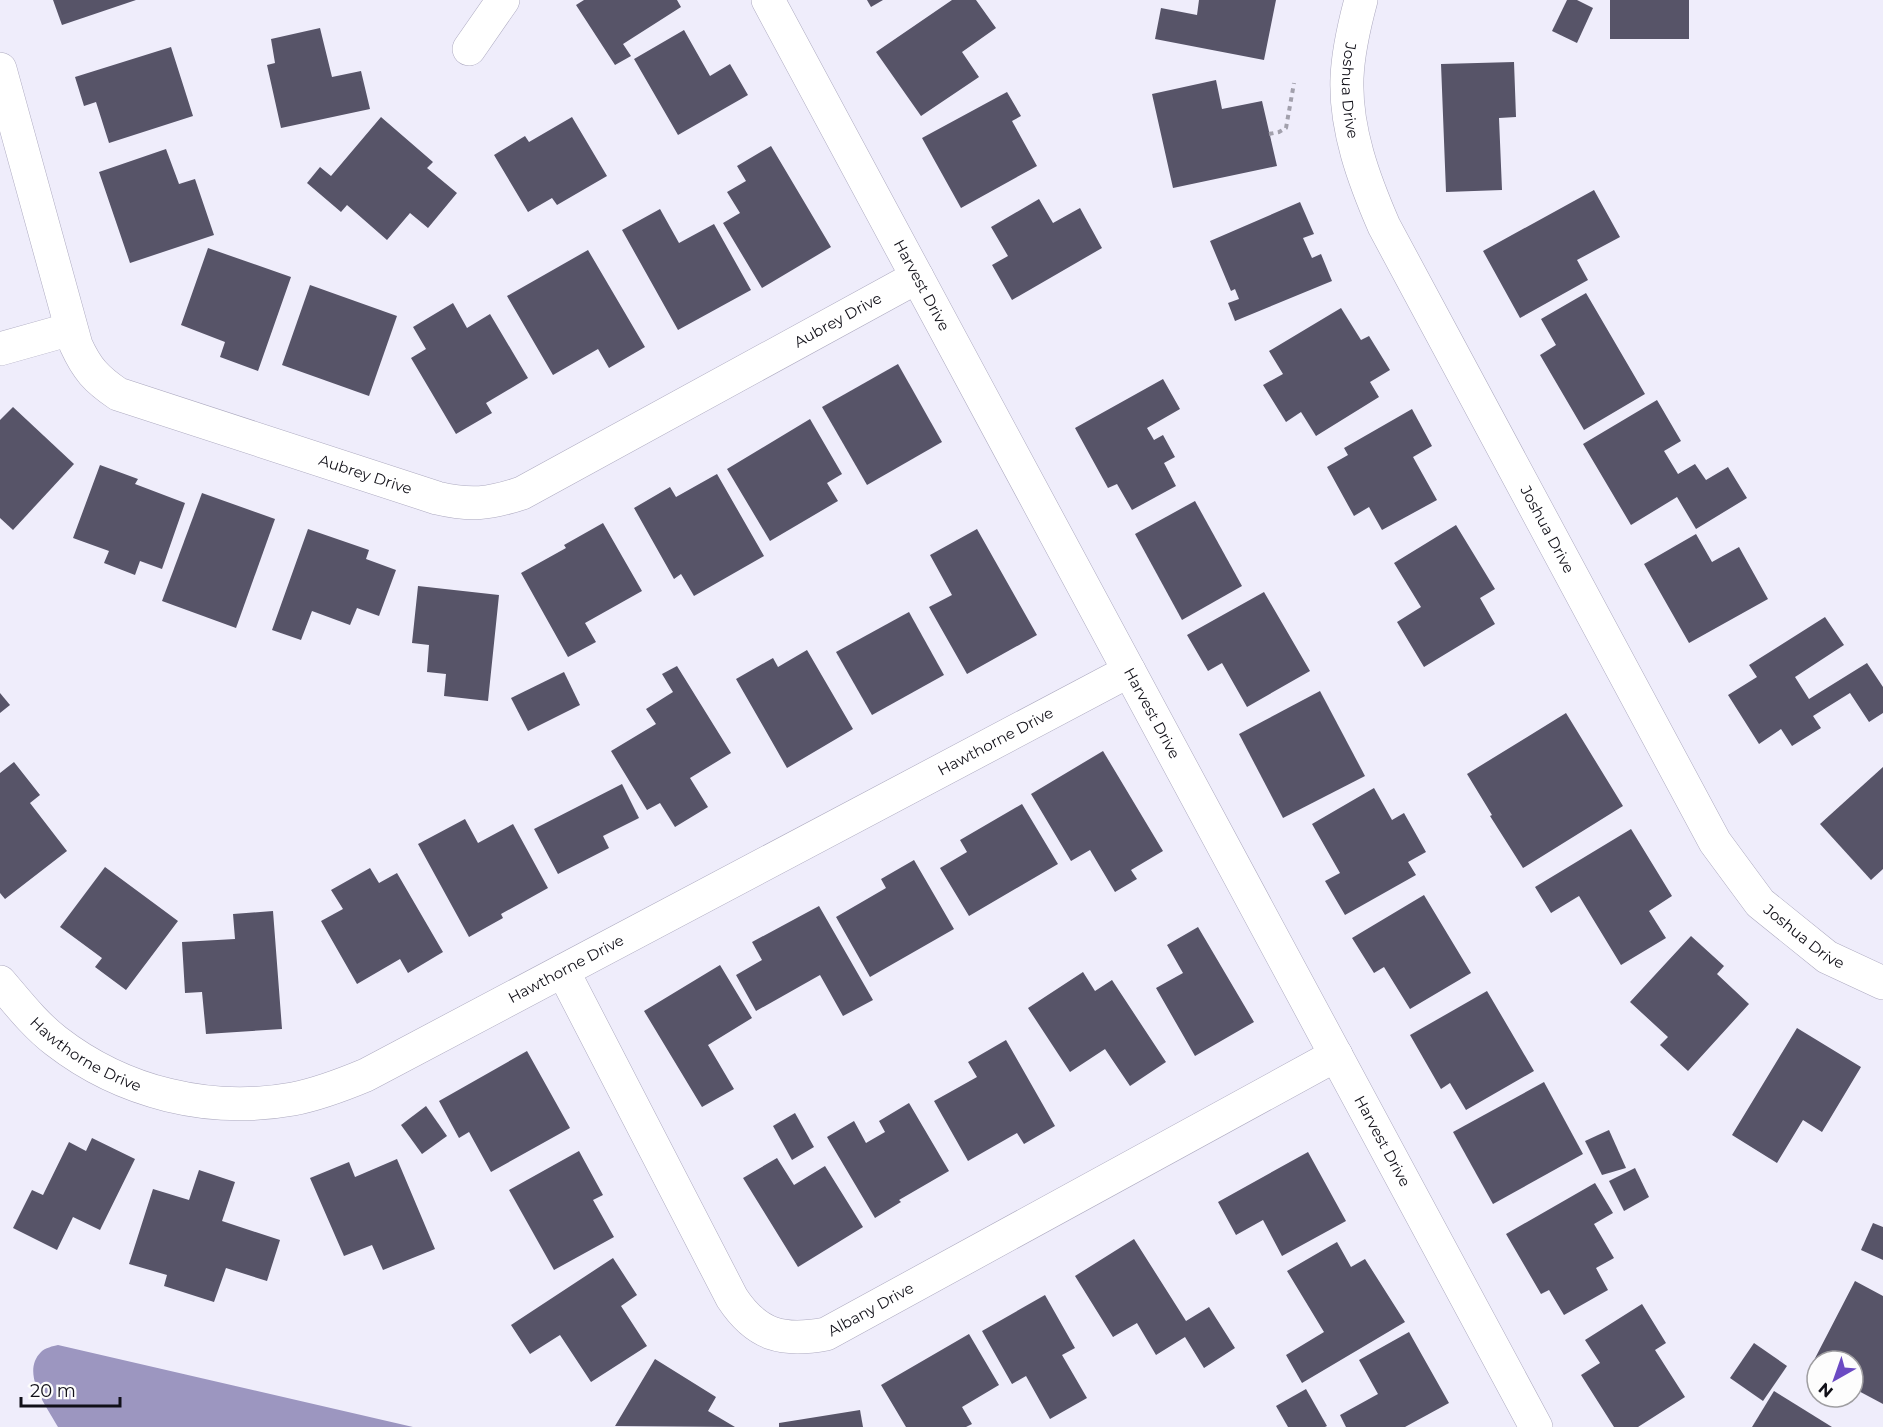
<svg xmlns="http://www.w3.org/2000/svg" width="1883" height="1427" viewBox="0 0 1883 1427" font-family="Montserrat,sans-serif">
	<rect width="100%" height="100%" fill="#efedfb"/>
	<path fill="#9c96c0" d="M58 1345 413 1427H58C47 1407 20 1373 41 1352 45 1348 53 1346 58 1345Z"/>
	<g fill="#575468">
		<polygon points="53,0 136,0 62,25"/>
		<polygon points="584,0 677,0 681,7 623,44 631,56 615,65 576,5"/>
		<polygon points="867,0 883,0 871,7"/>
		<polygon points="952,0 976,0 996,28 962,52 979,77 921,116 876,52"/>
		<polygon points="1199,0 1276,0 1264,60 1155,39 1161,8 1197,15"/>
		<polygon points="1567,0 1577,0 1593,8 1577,43 1552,31"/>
		<rect x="1610" y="0" width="79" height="39"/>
		<polygon points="320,28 332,77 361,71 370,109 281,128 267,65 275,63 271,39"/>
		<polygon points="684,30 710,76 730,64 748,95 678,135 634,59"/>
		<polygon points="171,47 193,116 109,143 96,102 84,106 75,77"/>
		<polygon points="1514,62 1516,117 1499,118 1502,190 1446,192 1441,64"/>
		<polygon points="1216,80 1222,109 1262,101 1277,166 1173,188 1152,94"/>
		<polygon points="1007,92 1021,116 1012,121 1037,166 961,208 922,138"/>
		<polygon points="381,117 433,162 427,168 457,193 428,228 410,213 387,240 347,205 341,212 307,183 320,167 331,176"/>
		<polygon points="572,117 607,176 557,205 552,198 528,212 494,155 525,136 529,142"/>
		<polygon points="771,146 831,247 762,288 723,223 740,213 727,192 746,181 737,166"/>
		<polygon points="166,149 179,184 195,179 214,235 130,263 99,172"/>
		<polygon points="1594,190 1620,237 1577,260 1588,280 1520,318 1483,251"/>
		<polygon points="1039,199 1053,223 1080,208 1102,248 1012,300 992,265 1008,256 991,227"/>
		<polygon points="1300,202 1314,234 1303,238 1312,258 1321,254 1332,281 1235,321 1228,303 1239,299 1235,289 1231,291 1210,241"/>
		<polygon points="660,209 679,243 714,224 751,290 678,330 622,230"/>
		<polygon points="208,248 291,277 258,371 220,357 225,342 181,325"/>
		<polygon points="588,250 645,347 609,368 598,349 553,375 507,296"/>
		<polygon points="310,285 397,316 369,396 282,365"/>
		<polygon points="1586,293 1645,394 1584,430 1540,355 1556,345 1541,319"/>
		<polygon points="453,303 467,328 490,314 528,378 486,403 492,413 456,434 411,358 426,349 413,327"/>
		<polygon points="1341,308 1361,340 1369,336 1390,370 1370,382 1379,397 1316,436 1301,412 1286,422 1263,385 1283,374 1269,351"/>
		<polygon points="898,364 942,442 867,485 822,407"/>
		<polygon points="1163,379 1180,409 1147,428 1154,440 1163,435 1175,457 1164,463 1176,486 1132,510 1117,484 1108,488 1075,428"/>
		<polygon points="1657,400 1681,441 1664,451 1678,474 1695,464 1706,480 1728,467 1747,498 1696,529 1677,497 1631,525 1583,444"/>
		<polygon points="13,407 74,464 13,530 0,518 0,420"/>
		<polygon points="1412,409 1432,446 1413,457 1437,500 1382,530 1369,507 1354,516 1327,467 1348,455 1344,448"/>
		<polygon points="810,419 842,474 827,483 838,501 770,541 727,469"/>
		<polygon points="100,465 138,479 135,484 185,503 162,569 140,561 135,575 104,563 109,551 73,538"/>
		<polygon points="717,474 764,556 694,596 681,574 674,579 634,508 670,487 676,497"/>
		<polygon points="202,493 275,519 236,628 162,601"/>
		<polygon points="1195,501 1242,586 1182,620 1135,534"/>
		<polygon points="603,523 642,591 585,623 596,642 568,657 521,573 566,548 564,545"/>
		<polygon points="1456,525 1495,589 1480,598 1495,624 1424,667 1397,622 1421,607 1394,563"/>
		<polygon points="308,529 369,550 366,559 396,570 379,616 357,608 350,625 312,611 301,640 272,630"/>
		<polygon points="977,529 1037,635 967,674 929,607 952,595 930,555"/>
		<polygon points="1696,534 1712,562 1739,547 1768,599 1689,643 1644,564"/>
		<polygon points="418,586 499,595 488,701 444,696 446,674 427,672 429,645 412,643"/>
		<polygon points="1264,592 1310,671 1247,707 1222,663 1208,671 1187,635"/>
		<polygon points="909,612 944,675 872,715 836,652"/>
		<polygon points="1825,617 1844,645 1795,677 1809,699 1867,663 1883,687 1883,713 1869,722 1850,693 1813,716 1821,728 1792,746 1781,729 1759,744 1728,695 1757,677 1749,665"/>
		<polygon points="807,650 853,729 787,768 736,679 773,658 778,667"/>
		<polygon points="677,666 731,753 690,778 708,807 675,827 660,803 647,810 611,751 656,724 646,709 673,692 662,674"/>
		<polygon points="564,672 580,705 528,731 511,698"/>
		<polygon points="1320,691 1365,776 1283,818 1239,734"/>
		<polygon points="0,693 10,705 0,713"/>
		<polygon points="1566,713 1623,806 1523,868 1490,816 1492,815 1467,774"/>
		<polygon points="1103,751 1163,851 1131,870 1137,879 1115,892 1090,850 1071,861 1031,794"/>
		<polygon points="14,762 40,795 30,803 67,851 5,899 0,893 0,773"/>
		<polygon points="1883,767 1883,869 1871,880 1820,824"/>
		<polygon points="622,784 639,818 603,836 609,848 558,874 534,829"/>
		<polygon points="1374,788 1392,820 1404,813 1426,852 1408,862 1416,875 1345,915 1325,881 1340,873 1312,824"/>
		<polygon points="1022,804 1058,864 969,916 940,868 967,852 960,840"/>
		<polygon points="465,819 478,843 513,824 548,888 501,914 503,918 469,937 418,844"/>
		<polygon points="1631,829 1672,896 1649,911 1666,938 1621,965 1579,896 1551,913 1535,887"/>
		<polygon points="914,860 954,929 870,977 836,917 886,888 881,879"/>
		<polygon points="105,867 178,921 126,990 95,967 102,958 60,927"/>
		<polygon points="370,868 379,883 397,873 443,952 408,973 400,959 357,984 321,921 343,909 331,890"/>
		<polygon points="1424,895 1471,973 1410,1009 1384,967 1374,973 1352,938"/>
		<polygon points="819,906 873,1000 843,1016 820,975 756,1011 736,975 762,960 752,942"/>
		<polygon points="273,911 282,1029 206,1034 202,992 185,993 182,942 235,939 233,914"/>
		<polygon points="1198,927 1254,1022 1195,1056 1156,988 1183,973 1167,945"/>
		<polygon points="1691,936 1724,966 1717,974 1749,1004 1688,1071 1660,1045 1668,1037 1630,1002"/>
		<polygon points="720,965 752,1018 708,1045 734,1089 702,1107 644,1011"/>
		<polygon points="1083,972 1095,991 1112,980 1166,1062 1130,1086 1105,1049 1070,1072 1028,1008"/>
		<polygon points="1487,991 1534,1071 1466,1110 1450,1083 1441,1089 1410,1035"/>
		<polygon points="1797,1028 1861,1067 1822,1132 1803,1120 1777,1163 1732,1135"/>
		<polygon points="1006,1040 1055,1126 1024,1144 1017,1133 968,1161 934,1101 977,1077 968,1062"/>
		<polygon points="527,1051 570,1128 491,1172 469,1132 459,1138 439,1101"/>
		<polygon points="1544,1082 1583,1154 1493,1204 1453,1132"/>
		<polygon points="909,1103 949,1171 899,1200 901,1202 875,1218 827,1137 854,1121 866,1143 885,1132 879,1121"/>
		<polygon points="426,1106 447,1136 422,1154 401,1125"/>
		<polygon points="795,1113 814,1147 792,1160 773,1126"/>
		<polygon points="1609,1130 1626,1168 1602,1175 1585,1141"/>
		<polygon points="92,1138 135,1159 100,1230 73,1217 57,1250 13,1228 32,1190 43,1195 69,1142 86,1151"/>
		<polygon points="579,1151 603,1195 593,1200 614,1237 554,1270 509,1190"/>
		<polygon points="1308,1152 1346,1221 1282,1256 1263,1220 1236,1235 1218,1202"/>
		<polygon points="777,1158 794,1185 825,1166 863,1227 798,1267 743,1178"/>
		<polygon points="397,1159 435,1249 383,1270 372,1245 344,1256 310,1178 349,1162 355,1177"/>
		<polygon points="1635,1168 1649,1197 1624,1211 1609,1181"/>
		<polygon points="199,1170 235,1182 222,1221 280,1240 267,1281 226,1268 214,1302 164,1286 167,1275 129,1264 153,1189 189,1200"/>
		<polygon points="1595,1183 1613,1213 1594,1224 1614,1258 1596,1268 1608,1290 1564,1315 1549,1290 1541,1294 1506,1234"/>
		<polygon points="1873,1223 1883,1227 1883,1260 1861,1250"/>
		<polygon points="1134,1239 1186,1321 1209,1307 1235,1348 1204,1368 1185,1337 1156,1355 1137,1323 1113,1337 1075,1276"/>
		<polygon points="1337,1242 1351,1267 1365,1259 1405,1322 1302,1383 1286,1355 1324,1332 1287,1271"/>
		<polygon points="613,1258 637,1295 621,1306 647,1346 591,1382 560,1335 530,1354 511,1325"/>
		<polygon points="1855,1281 1883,1296 1883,1404 1853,1388 1853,1361 1817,1361 1817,1369 1811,1366"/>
		<polygon points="1045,1295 1075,1348 1062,1355 1087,1398 1050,1419 1026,1376 1012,1384 982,1331"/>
		<polygon points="1642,1304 1666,1343 1655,1350 1685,1397 1638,1427 1614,1427 1581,1375 1600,1363 1585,1340"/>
		<polygon points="1409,1332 1449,1403 1405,1427 1346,1427 1340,1415 1378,1394 1359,1360"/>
		<polygon points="969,1334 999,1385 962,1407 972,1424 966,1427 906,1427 881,1385"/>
		<polygon points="1754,1343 1787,1366 1763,1401 1730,1378"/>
		<polygon points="655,1359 716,1397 708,1411 735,1427 615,1426"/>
		<polygon points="1306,1389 1327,1426 1325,1427 1288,1427 1276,1406"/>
		<polygon points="1774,1391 1832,1427 1752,1427"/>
		<polygon points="860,1410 863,1427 779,1427 779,1423"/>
	</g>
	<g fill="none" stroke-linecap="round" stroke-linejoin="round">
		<defs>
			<g id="minor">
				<path id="s1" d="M768 0 1536 1427"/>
				<path id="s2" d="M1361 0C1354 26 1348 51 1347 78 1345 129 1364 180 1384 226L1715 842 1760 903 1827 957 1883 983"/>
				<polyline points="469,49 503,0"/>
				<path id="s3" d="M0 69 76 345C87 369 96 379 118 394L437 498C471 506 489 504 522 493L917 277"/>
				<polyline points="0,349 71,329"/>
				<path id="s4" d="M563 971 732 1298C757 1336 783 1342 826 1334L1336 1055"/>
				<path id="s5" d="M0 982C18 1003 35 1025 56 1041 123 1093 210 1114 293 1099 319 1094 342 1085 366 1075L1129 671"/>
			</g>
		</defs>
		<use href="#minor" stroke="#adaac0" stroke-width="34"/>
		<polyline stroke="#a2a0ac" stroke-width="4" stroke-dasharray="4.5 4.5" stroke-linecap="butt" points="1269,134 1279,132 1286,128 1294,83"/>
		<use href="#minor" stroke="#fff" stroke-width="33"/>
	</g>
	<g text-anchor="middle" stroke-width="6" stroke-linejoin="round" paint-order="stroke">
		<g font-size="15" fill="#111018" stroke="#fdfdfd">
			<text dy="5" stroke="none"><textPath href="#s2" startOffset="92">Joshua Drive</textPath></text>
			<text dy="5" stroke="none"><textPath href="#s1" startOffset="324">Harvest Drive</textPath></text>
			<text dy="5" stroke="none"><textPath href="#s3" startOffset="1134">Aubrey Drive</textPath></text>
			<text dy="5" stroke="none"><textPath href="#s3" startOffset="612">Aubrey Drive</textPath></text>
			<text dy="5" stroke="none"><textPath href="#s2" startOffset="578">Joshua Drive</textPath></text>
			<text dy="5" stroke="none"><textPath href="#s1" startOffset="810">Harvest Drive</textPath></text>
			<text dy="5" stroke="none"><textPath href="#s5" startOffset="1122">Hawthorne Drive</textPath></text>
			<text dy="5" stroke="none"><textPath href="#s2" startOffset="1064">Joshua Drive</textPath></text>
			<text dy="5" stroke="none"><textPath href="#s5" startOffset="636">Hawthorne Drive</textPath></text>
			<text dy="5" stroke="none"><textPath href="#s5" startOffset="114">Hawthorne Drive</textPath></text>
			<text dy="5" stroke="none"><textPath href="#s1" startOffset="1296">Harvest Drive</textPath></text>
			<text dy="5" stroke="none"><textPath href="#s4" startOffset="528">Albany Drive</textPath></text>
		</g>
	</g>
	<g transform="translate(1835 1379) rotate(220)"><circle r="28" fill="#fdfdfd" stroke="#9f9ea1" stroke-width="1.5"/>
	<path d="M0-4.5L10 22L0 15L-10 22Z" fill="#6b4ac3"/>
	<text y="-9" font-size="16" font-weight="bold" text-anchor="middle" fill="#111018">N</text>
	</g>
	<path d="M21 1397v9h99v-9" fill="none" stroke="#111018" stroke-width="3"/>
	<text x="30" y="1397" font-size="18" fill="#111018" stroke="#fdfdfd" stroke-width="4.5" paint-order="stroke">20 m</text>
</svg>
